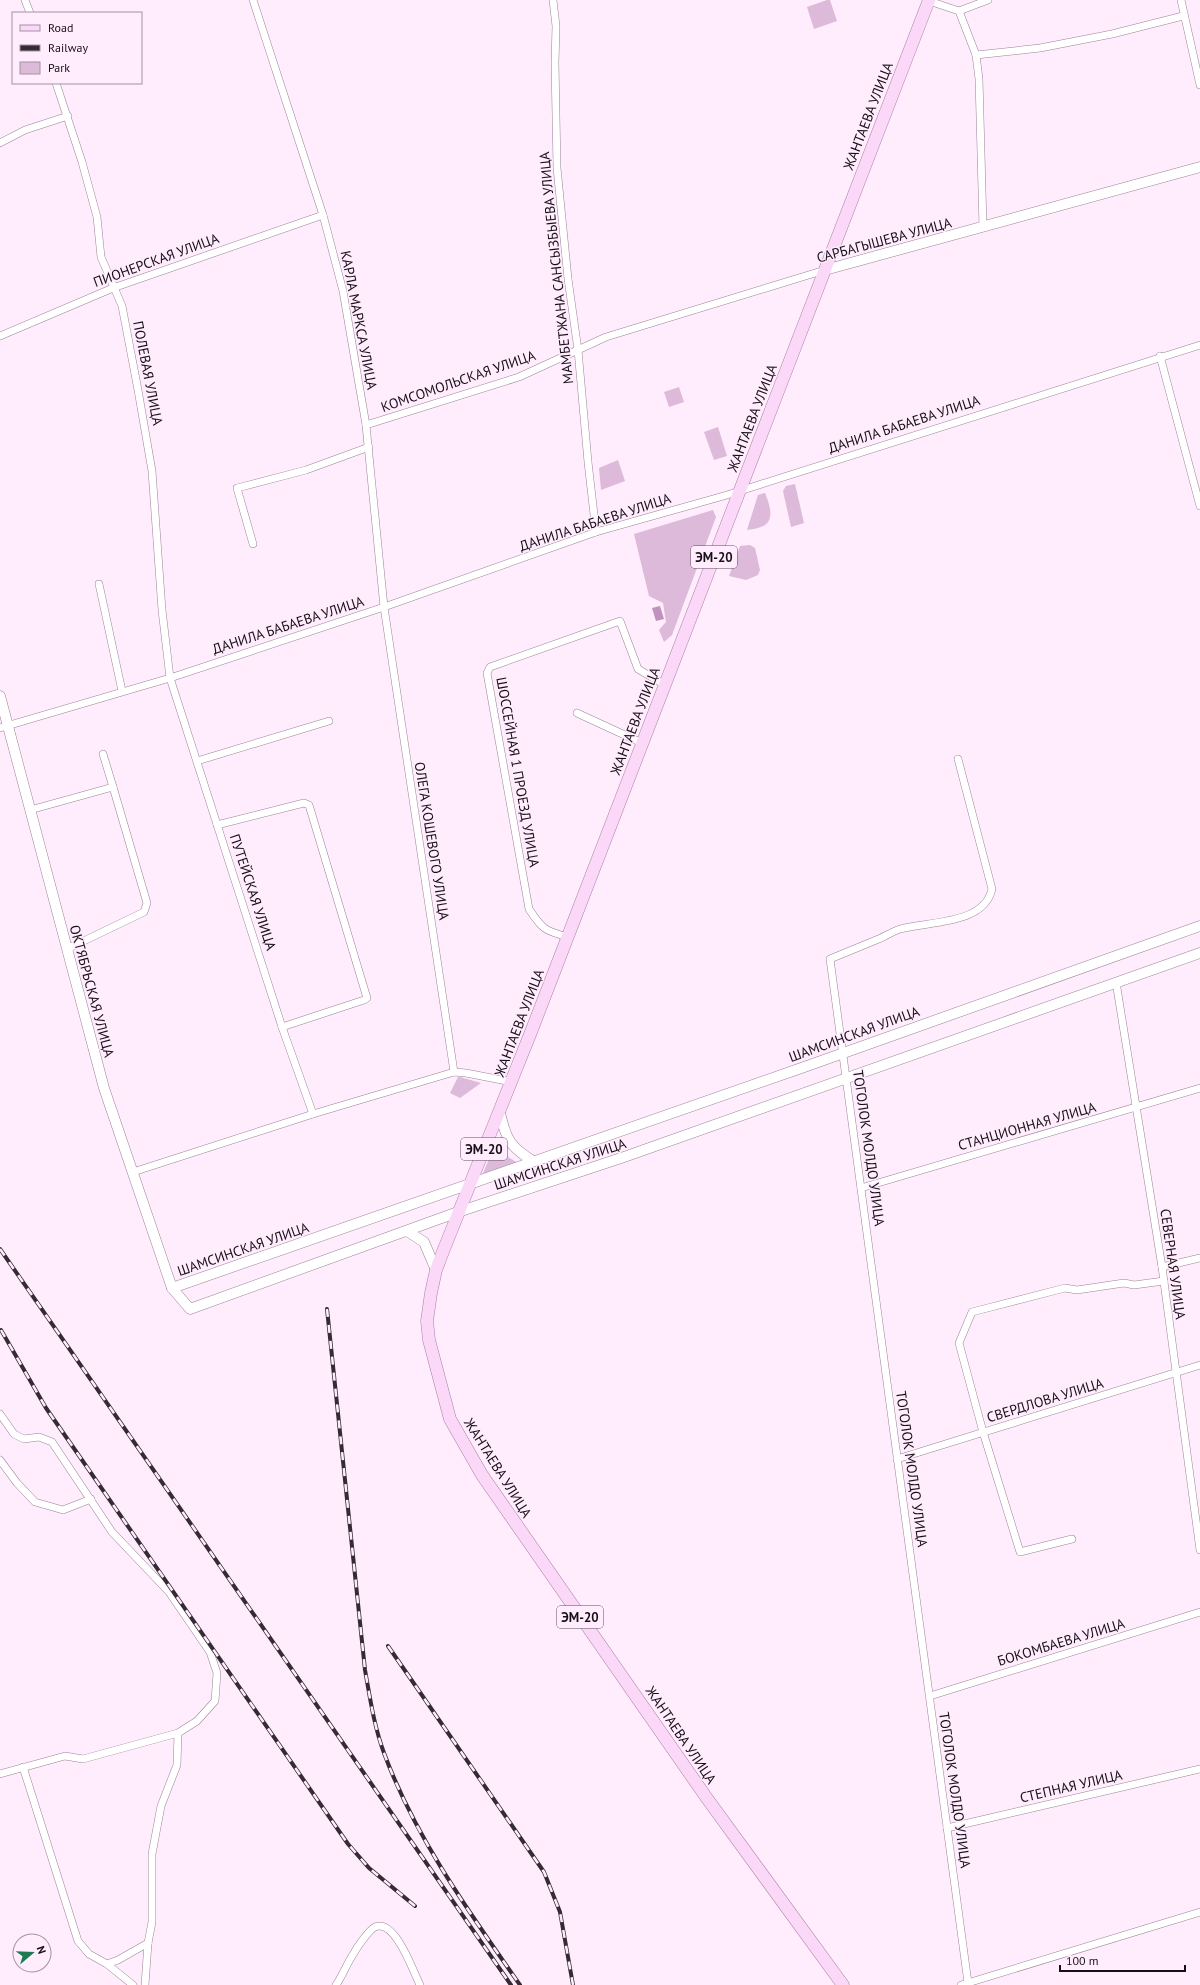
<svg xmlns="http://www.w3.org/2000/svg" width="1200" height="1985" viewBox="0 0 1200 1985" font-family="'PT Sans',sans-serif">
	<rect width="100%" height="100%" fill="#ffecfd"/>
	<g fill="#ddb9da">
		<polygon points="827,0 830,0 837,21 814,29 807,7"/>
		<polygon points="679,387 684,402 669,407 664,392"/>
		<polygon points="718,427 727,456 714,460 704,432"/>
		<polygon points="618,460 625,481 601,490 599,468"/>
		<polygon points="795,484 804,523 791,527 783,491 786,486"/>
		<path d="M765 493C774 515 774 528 747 530L758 495Z"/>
		<polygon points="713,510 716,517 672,635 664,642 659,630 666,622 663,603 649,596 634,534"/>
		<polygon points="750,545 755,548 760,570 758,575 746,580 729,576 740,546"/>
		<polygon points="458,1077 460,1077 481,1083 460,1098 450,1093"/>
		<polygon points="497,1139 508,1157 518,1163 482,1176"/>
	</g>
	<polygon fill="#bf93bb" points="660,606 664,619 656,621 652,608"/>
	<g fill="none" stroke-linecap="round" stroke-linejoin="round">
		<defs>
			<g id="street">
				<polyline points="25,0 30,13"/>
				<polyline points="253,0 323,215 343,291 366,425 384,607 454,1072"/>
				<polyline points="553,0 556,26 555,63 557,168 568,279 578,350 588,462 596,532"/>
				<polyline points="1181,0 1200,85"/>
				<polyline points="929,1 959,11 988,0"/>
				<polyline points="959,11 976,55 979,79 983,227"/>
				<polyline points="976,55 1040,48 1112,34 1183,16"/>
				<polyline points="56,83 82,162 97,217 101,257 122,306 138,390 152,471 162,610 170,678 282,1027 313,1114"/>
				<polyline points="0,143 25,130 68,116"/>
				<polyline points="0,336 113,288 323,215"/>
				<polyline points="1160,356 1200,506"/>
				<polyline points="366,425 519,377 606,337 825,270"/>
				<polyline points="253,544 237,488 306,470 369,447"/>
				<polyline points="99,584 122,691"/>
				<polyline points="577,713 642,743"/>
				<polyline points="0,728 170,678 384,607 596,532 727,495 1200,345"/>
				<polyline points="103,754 113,787"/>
				<path d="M958 759 992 889C984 925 929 921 900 929 894 931 887 935 881 938 864 945 847 952 830 959L968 1983"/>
				<polyline points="197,761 329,721"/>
				<polyline points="30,810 113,787 147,903 144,912 67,949"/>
				<polyline points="217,825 304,803 309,805 367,998 364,1000 282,1027"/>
				<path d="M568 937C545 931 542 929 529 909L487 673 490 667 620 621 638 669 665 685"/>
				<polyline points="1116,982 1162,1267 1200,1550"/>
				<polyline points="133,1172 313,1114 454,1072 466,1073 512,1082"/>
				<polyline points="861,1188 1200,1088"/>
				<polyline points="1162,1267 1200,1258"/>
				<polyline points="0,1414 14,1434 24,1439 39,1437 52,1442 112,1532 169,1592 210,1652 217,1673 215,1701 197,1721 178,1733 83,1759 65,1756 0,1774"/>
				<polyline points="897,1459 1200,1365"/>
				<polyline points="0,1460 17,1483 35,1502 63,1510 91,1499"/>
				<polyline points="1072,1539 1020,1552 983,1432 959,1343 972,1312 1065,1288 1077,1290 1124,1283 1134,1285 1164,1281"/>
				<polyline points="930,1696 1200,1612"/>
				<polyline points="23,1767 78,1941 89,1954 107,1964 133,1985"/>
				<polyline points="947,1828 1200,1769"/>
				<polyline points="107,1964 118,1960 148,1943"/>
				<polyline points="145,1985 148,1943 152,1922 152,1854 161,1806 177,1765 178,1733"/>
				<path d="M336 1985C343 1975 347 1963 354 1953 357 1947 370 1929 375 1927 395 1918 413 1971 420 1985"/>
				<polyline points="961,1985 1200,1912"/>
			</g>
			<g id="secondary">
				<polyline points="825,270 1200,167"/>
				<polyline points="0,696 104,1088 172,1288 190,1309 458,1212 624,1157 1200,953"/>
				<path d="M500 1113C506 1139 510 1147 533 1161"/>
				<polyline points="407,1231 424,1242 436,1270"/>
				<polyline points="172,1288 807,1066 1200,926"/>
			</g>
			<polyline id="primary" points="843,1985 706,1797 482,1475 450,1419 429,1340 427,1321 431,1293 436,1270 444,1249 531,1032 929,0"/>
		</defs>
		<use href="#street" stroke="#9a8498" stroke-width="8"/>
		<use href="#secondary" stroke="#9a8498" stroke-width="11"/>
		<use href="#primary" stroke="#a980a6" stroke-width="13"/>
		<use href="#street" stroke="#fff" stroke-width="7"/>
		<use href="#secondary" stroke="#fff" stroke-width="10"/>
		<use href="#primary" stroke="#fbd7f8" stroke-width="12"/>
		<defs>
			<g id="rail">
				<polyline points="0,1249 511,1985"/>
				<path d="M327 1309 365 1670C370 1698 374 1726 384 1753 415 1837 469 1912 520 1985"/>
				<polyline points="1,1330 46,1408 348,1844 369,1868 415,1906"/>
				<polyline points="388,1646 544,1872 560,1912 573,1985"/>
			</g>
		</defs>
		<use href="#rail" stroke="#342b34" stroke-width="4"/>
		<use href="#rail" stroke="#ffecfd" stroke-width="2.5" stroke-dasharray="8" stroke-linecap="butt"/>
	</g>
	<g text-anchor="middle" stroke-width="3" stroke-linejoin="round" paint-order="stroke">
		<g fill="#ffecfd" stroke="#5d515c" stroke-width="1">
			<rect x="691" y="546" width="46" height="22" rx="3"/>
			<rect x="461" y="1138" width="46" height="22" rx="3"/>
			<rect x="557" y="1606" width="46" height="22" rx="3"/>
		</g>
		<g font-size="13" font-weight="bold" fill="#170f17">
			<text x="714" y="562">ЭМ-20</text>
			<text x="484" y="1154">ЭМ-20</text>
			<text x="580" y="1622">ЭМ-20</text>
		</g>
		<g font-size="14" fill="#170f17" stroke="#ffecfd">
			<text transform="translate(868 116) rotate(-69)" y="5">ЖАНТАЕВА УЛИЦА</text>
			<text transform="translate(884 240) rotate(-15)" y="5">САРБАГЫШЕВА УЛИЦА</text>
			<text transform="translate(156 260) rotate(-20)" y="5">ПИОНЕРСКАЯ УЛИЦА</text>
			<text transform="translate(556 268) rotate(-96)" y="5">МАМБЕТЖАНА САНСЫЗБЫЕВА УЛИЦА</text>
			<text transform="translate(359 320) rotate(79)" y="5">КАРЛА МАРКСА УЛИЦА</text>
			<text transform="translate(148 373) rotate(79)" y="5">ПОЛЕВАЯ УЛИЦА</text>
			<text transform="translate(458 381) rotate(-19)" y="5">КОМСОМОЛЬСКАЯ УЛИЦА</text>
			<text transform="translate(752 418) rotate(-69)" y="5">ЖАНТАЕВА УЛИЦА</text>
			<text transform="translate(904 424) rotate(-18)" y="5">ДАНИЛА БАБАЕВА УЛИЦА</text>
			<text transform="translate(595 522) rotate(-18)" y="5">ДАНИЛА БАБАЕВА УЛИЦА</text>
			<text transform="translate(288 625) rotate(-18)" y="5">ДАНИЛА БАБАЕВА УЛИЦА</text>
			<text transform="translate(635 721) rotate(-69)" y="5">ЖАНТАЕВА УЛИЦА</text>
			<text transform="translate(518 772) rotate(80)" y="5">ШОССЕЙНАЯ 1 ПРОЕЗД УЛИЦА</text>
			<text transform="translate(432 841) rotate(81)" y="5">ОЛЕГА КОШЕВОГО УЛИЦА</text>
			<text transform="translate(253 892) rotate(72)" y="5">ПУТЕЙСКАЯ УЛИЦА</text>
			<text transform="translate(92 991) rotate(75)" y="5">ОКТЯБРЬСКАЯ УЛИЦА</text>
			<text transform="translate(519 1023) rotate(-69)" y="5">ЖАНТАЕВА УЛИЦА</text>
			<text transform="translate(854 1034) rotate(-20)" y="5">ШАМСИНСКАЯ УЛИЦА</text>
			<text transform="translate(1027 1126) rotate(-16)" y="5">СТАНЦИОННАЯ УЛИЦА</text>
			<text transform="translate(869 1148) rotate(82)" y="5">ТОГОЛОК МОЛДО УЛИЦА</text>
			<text transform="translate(560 1164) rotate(-18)" y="5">ШАМСИНСКАЯ УЛИЦА</text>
			<text transform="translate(243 1249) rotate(-19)" y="5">ШАМСИНСКАЯ УЛИЦА</text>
			<text transform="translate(1173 1264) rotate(82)" y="5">СЕВЕРНАЯ УЛИЦА</text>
			<text transform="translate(1045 1400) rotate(-17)" y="5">СВЕРДЛОВА УЛИЦА</text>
			<text transform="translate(498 1468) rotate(58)" y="5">ЖАНТАЕВА УЛИЦА</text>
			<text transform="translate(912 1469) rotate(82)" y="5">ТОГОЛОК МОЛДО УЛИЦА</text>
			<text transform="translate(1061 1642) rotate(-17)" y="5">БОКОМБАЕВА УЛИЦА</text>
			<text transform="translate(681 1735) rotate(56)" y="5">ЖАНТАЕВА УЛИЦА</text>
			<text transform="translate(1071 1786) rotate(-13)" y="5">СТЕПНАЯ УЛИЦА</text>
			<text transform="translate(955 1790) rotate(82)" y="5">ТОГОЛОК МОЛДО УЛИЦА</text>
		</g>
	</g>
	<rect x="12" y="12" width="130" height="72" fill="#ffecfd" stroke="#a294a1"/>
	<rect x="20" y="25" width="20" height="6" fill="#fbd7f8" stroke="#a294a1"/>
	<text x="48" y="32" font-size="12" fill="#170f17">Road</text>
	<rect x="20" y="45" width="20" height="6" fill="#342b34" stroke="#a294a1"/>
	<text x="48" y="52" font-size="12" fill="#170f17">Railway</text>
	<rect x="20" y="62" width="20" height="12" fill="#ddb9da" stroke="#a294a1"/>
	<text x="48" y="72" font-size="12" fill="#170f17">Park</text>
	<g transform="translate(32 1953) rotate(71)"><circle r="19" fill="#ffecfd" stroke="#a294a1"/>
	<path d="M0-3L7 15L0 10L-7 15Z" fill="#1c7a51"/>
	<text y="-6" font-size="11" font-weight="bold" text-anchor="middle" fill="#170f17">N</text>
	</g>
	<path d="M1060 1965v6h125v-6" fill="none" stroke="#170f17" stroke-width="2"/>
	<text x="1066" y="1965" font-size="12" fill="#170f17" stroke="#ffecfd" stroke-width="3" paint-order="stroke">100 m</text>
</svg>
